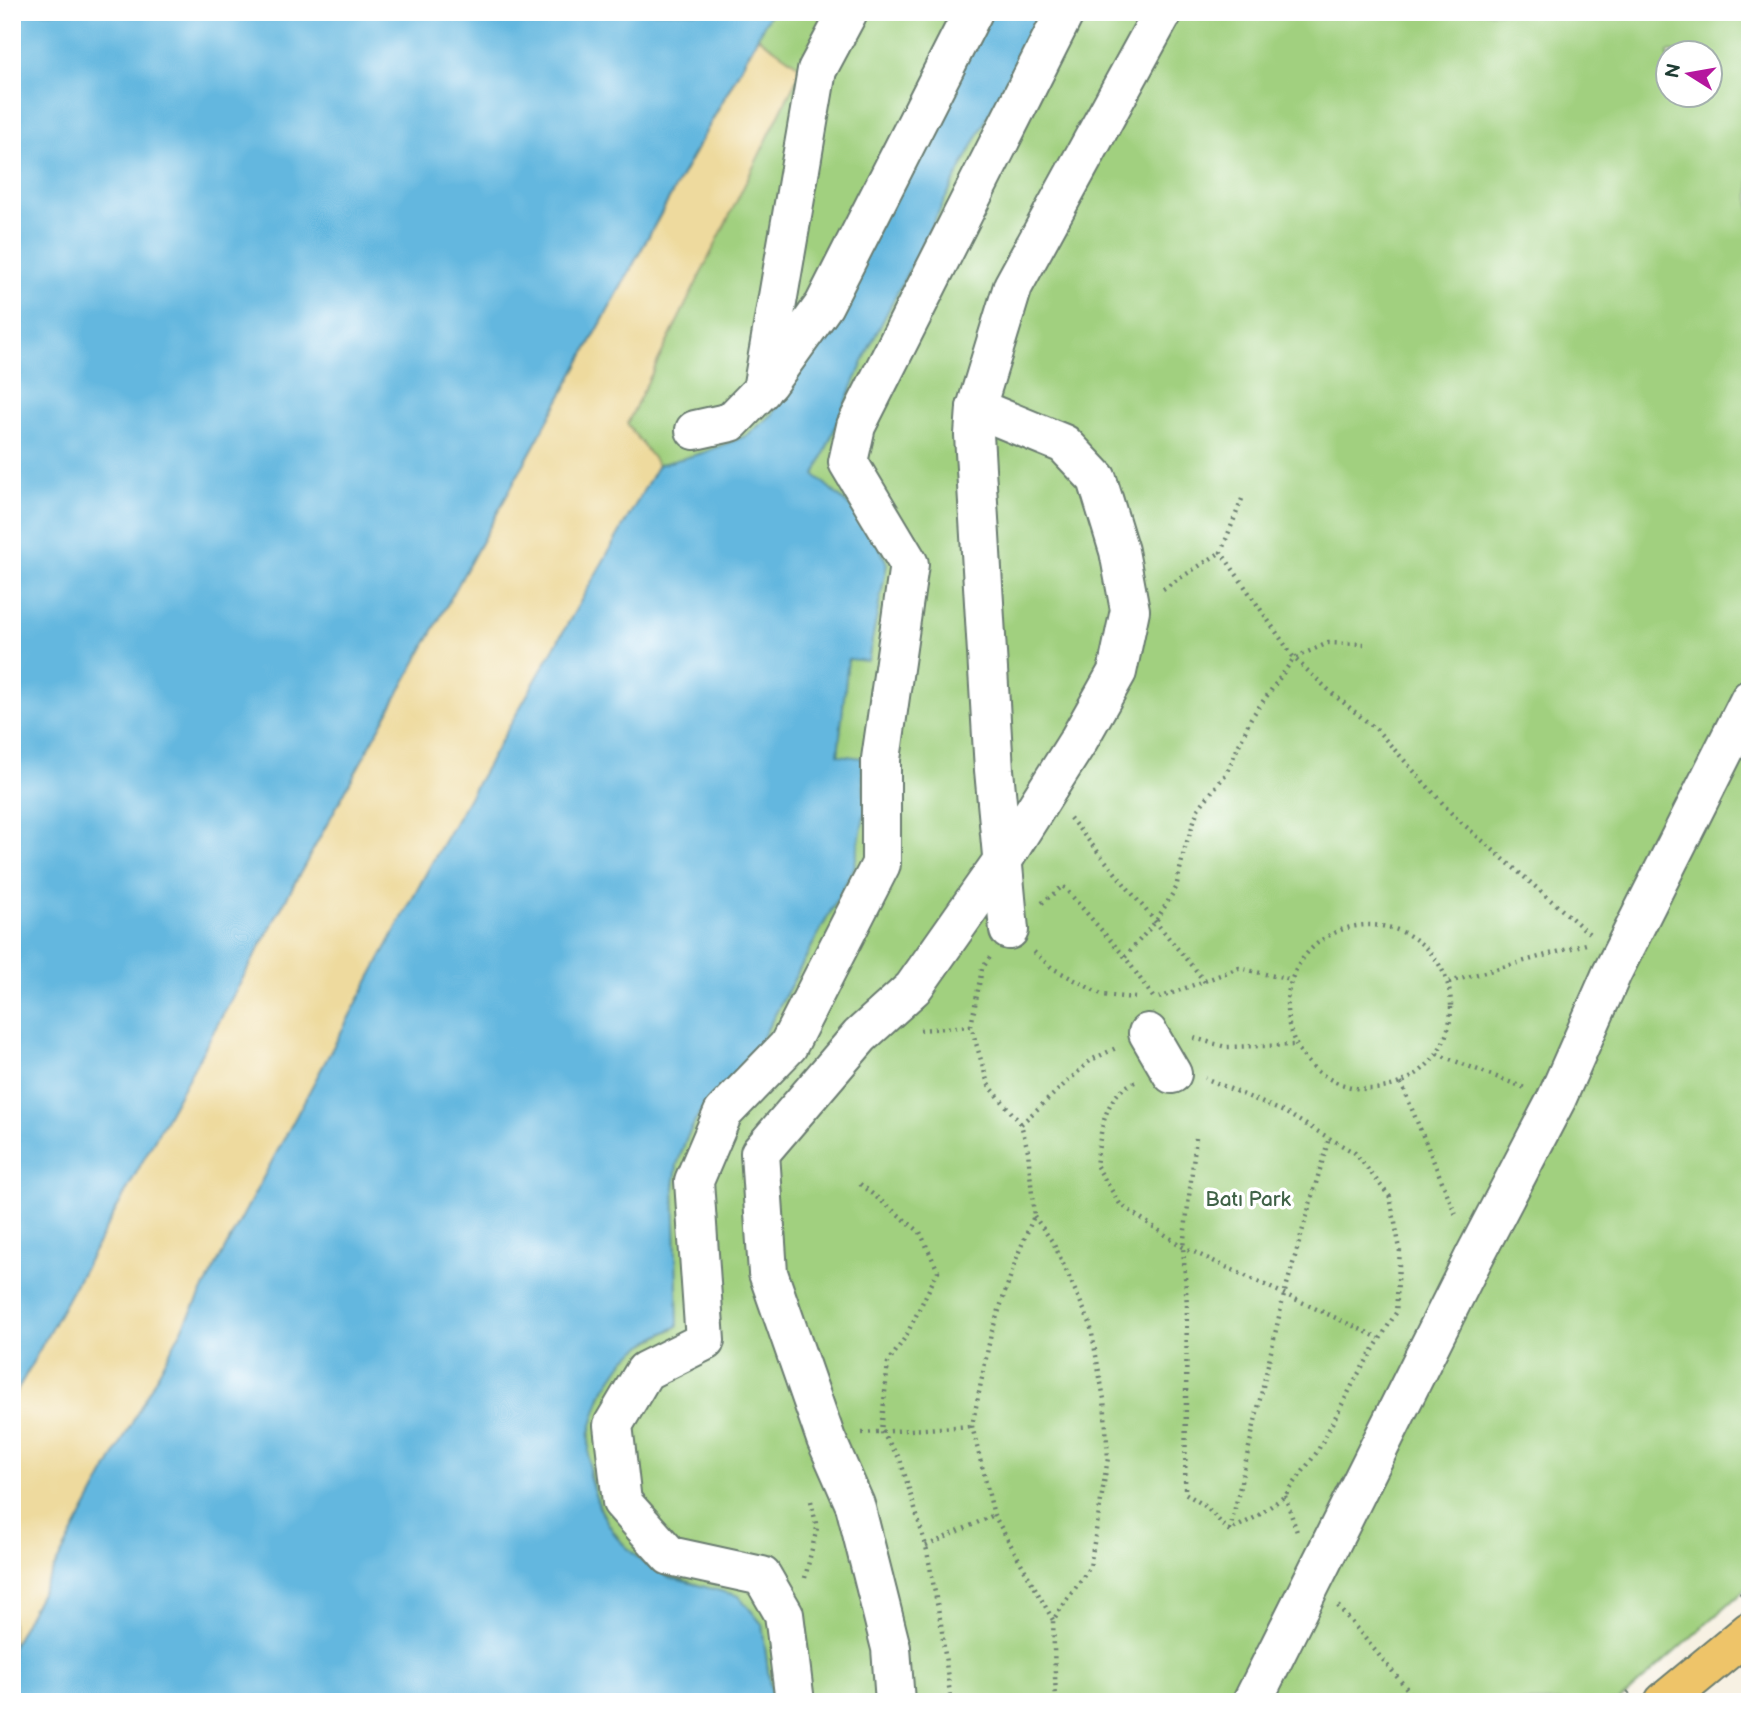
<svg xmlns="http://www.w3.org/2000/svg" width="1762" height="1714" viewBox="0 0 1762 1714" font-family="'Balsamiq Sans',sans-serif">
	<rect width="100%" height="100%" fill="#fff"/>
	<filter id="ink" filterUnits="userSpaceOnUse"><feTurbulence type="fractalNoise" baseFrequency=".0143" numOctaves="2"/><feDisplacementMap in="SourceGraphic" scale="14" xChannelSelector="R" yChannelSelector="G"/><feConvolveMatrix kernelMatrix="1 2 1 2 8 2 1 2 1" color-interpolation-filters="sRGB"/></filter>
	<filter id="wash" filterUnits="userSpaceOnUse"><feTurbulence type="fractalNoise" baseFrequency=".00686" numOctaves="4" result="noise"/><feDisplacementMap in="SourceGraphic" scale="28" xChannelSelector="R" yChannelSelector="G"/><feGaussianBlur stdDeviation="1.57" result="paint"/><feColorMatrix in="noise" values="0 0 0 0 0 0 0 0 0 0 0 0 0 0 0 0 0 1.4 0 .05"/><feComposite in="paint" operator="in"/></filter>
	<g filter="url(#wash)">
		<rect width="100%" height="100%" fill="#f7f1e3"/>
		<path fill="#a1d07f" stroke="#60865a" stroke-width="2" fill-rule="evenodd" d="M771 12H1750V1585L1618 1702H772L762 1624C742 1612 714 1590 693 1583 673 1575 658 1575 640 1560 585 1515 572 1436 612 1378 617 1371 622 1362 628 1356 643 1343 661 1335 678 1326L674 1187 677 1165 686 1139 700 1112 758 1046 854 868 838 755 848 658 867 661 747 436 703 453 658 465 627 424 594 338ZM1668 52H1710V94H1668Z"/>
		<polygon fill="#eeda9e" stroke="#868c69" stroke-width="2" points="758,37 802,68 627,424 658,465 430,866 12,1647 12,1400"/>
		<g fill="#63b7df" stroke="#417a8a" stroke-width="2">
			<polygon points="12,12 771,12 12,1400"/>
			<polygon points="989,12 1041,12 869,348 815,475 853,509 878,542 887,564 868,661 848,659 838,755 862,758 865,811 854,868 758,1046 700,1112 686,1139 677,1165 674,1187 678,1326 650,1340 626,1358 602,1393 589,1435 589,1476 600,1510 617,1538 641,1561 668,1577 739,1596 762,1624 772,1702 12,1702 12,1647 430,866 658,465 703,453 746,436 772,415 930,132"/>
		</g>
	</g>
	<g filter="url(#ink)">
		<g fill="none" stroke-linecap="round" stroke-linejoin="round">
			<defs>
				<g id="minor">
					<polyline points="768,383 824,305 973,12"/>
					<polyline points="695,430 731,422 762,390 817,70 848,12"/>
					<polyline points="1009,930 994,770 974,435 976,408 1013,286 1163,12"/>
					<polyline points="1148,1033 1172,1074"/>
					<polyline points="795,1702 784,1614 762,1576 670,1556 622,1502 613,1425 645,1371 705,1341 694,1181 723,1113 788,1046 881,864 881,759 909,564 848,462 856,426 1065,12"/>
					<polyline points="895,1702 891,1648 855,1505 826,1439 768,1273 760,1153 860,1036 913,988 1003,860 1078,741 1117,672 1130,610 1119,551 1097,479 1064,444 976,408"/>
					<polyline points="1252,1702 1474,1257 1556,1100 1612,973 1750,699"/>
				</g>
				<polyline id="major" points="1664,1702 1750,1631"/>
			</defs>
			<use href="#minor" stroke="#6b7c71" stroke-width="42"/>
			<use href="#major" stroke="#6b7c71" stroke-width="42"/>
			<g stroke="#6b7c71" stroke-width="4.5" stroke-dasharray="2 5" stroke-linecap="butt">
				<polyline points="1242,499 1221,552 1294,658 1333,694 1377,730 1454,816 1592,936"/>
				<polyline points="1163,589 1221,552"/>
				<polyline points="1070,818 1205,982"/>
				<polyline points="1042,903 1063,886 1125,957 1153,997"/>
				<circle cx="1369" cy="1007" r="82"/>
				<polyline points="1034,952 1052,968 1103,995 1135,998"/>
				<polyline points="1125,957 1156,921 1176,888 1184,851 1198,809 1226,774 1251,718 1294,658 1328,643 1364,644"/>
				<polyline points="1449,982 1586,944"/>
				<polyline points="1159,998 1239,968 1291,980"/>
				<polyline points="971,1026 982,969 990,957"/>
				<polyline points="920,1030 971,1026 988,1084 1021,1124 1028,1151 1034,1216 1018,1254 991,1334 972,1426 994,1515 1053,1620"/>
				<polyline points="1194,1038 1226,1047 1297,1045"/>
				<polyline points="1437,1054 1525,1088"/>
				<path d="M1135 1082C1102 1095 1101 1135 1096 1165L1120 1204 1183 1247 1379 1338"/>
				<polyline points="1401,1083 1456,1215"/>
				<polyline points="1021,1124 1091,1060 1118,1047"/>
				<polyline points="1196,1138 1183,1247 1187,1305 1185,1493 1205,1506 1229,1531 1256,1517 1285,1496 1317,1452 1357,1376 1396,1313 1400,1249 1390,1197 1355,1153 1284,1112 1205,1078"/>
				<polyline points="860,1184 920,1232 938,1271 906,1336 888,1363 881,1431 900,1459 926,1546 941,1624 951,1702"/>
				<polyline points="1034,1216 1054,1244 1090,1323 1104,1399 1108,1458 1090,1567 1053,1620 1056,1702"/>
				<polyline points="862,1433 972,1426"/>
				<polyline points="1285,1496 1297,1532"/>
				<polyline points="1230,1530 1284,1295 1329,1138"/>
				<polyline points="926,1546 994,1515"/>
				<polyline points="805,1578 817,1528 811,1501"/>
				<polyline points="1740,1595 1750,1587"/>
				<polyline points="1338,1606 1418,1702"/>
				<polyline points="1617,1702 1630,1691"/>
			</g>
			<use href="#minor" stroke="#fff" stroke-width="38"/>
			<use href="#major" stroke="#eec469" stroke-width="38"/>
		</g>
	</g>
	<g text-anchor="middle" stroke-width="7" stroke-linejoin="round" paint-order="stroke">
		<g font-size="21" fill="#406247" stroke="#fff">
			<text x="1248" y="1206">Batı Park</text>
		</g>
	</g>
	<rect width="1762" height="1714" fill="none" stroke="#fff" stroke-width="42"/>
	<g transform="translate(1689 74) rotate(281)"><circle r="33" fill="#ffffff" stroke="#a5b1ae" stroke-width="2"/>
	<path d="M0-5L12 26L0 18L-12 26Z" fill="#b5179e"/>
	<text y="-10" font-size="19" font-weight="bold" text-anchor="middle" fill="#1f3d34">N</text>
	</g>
</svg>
